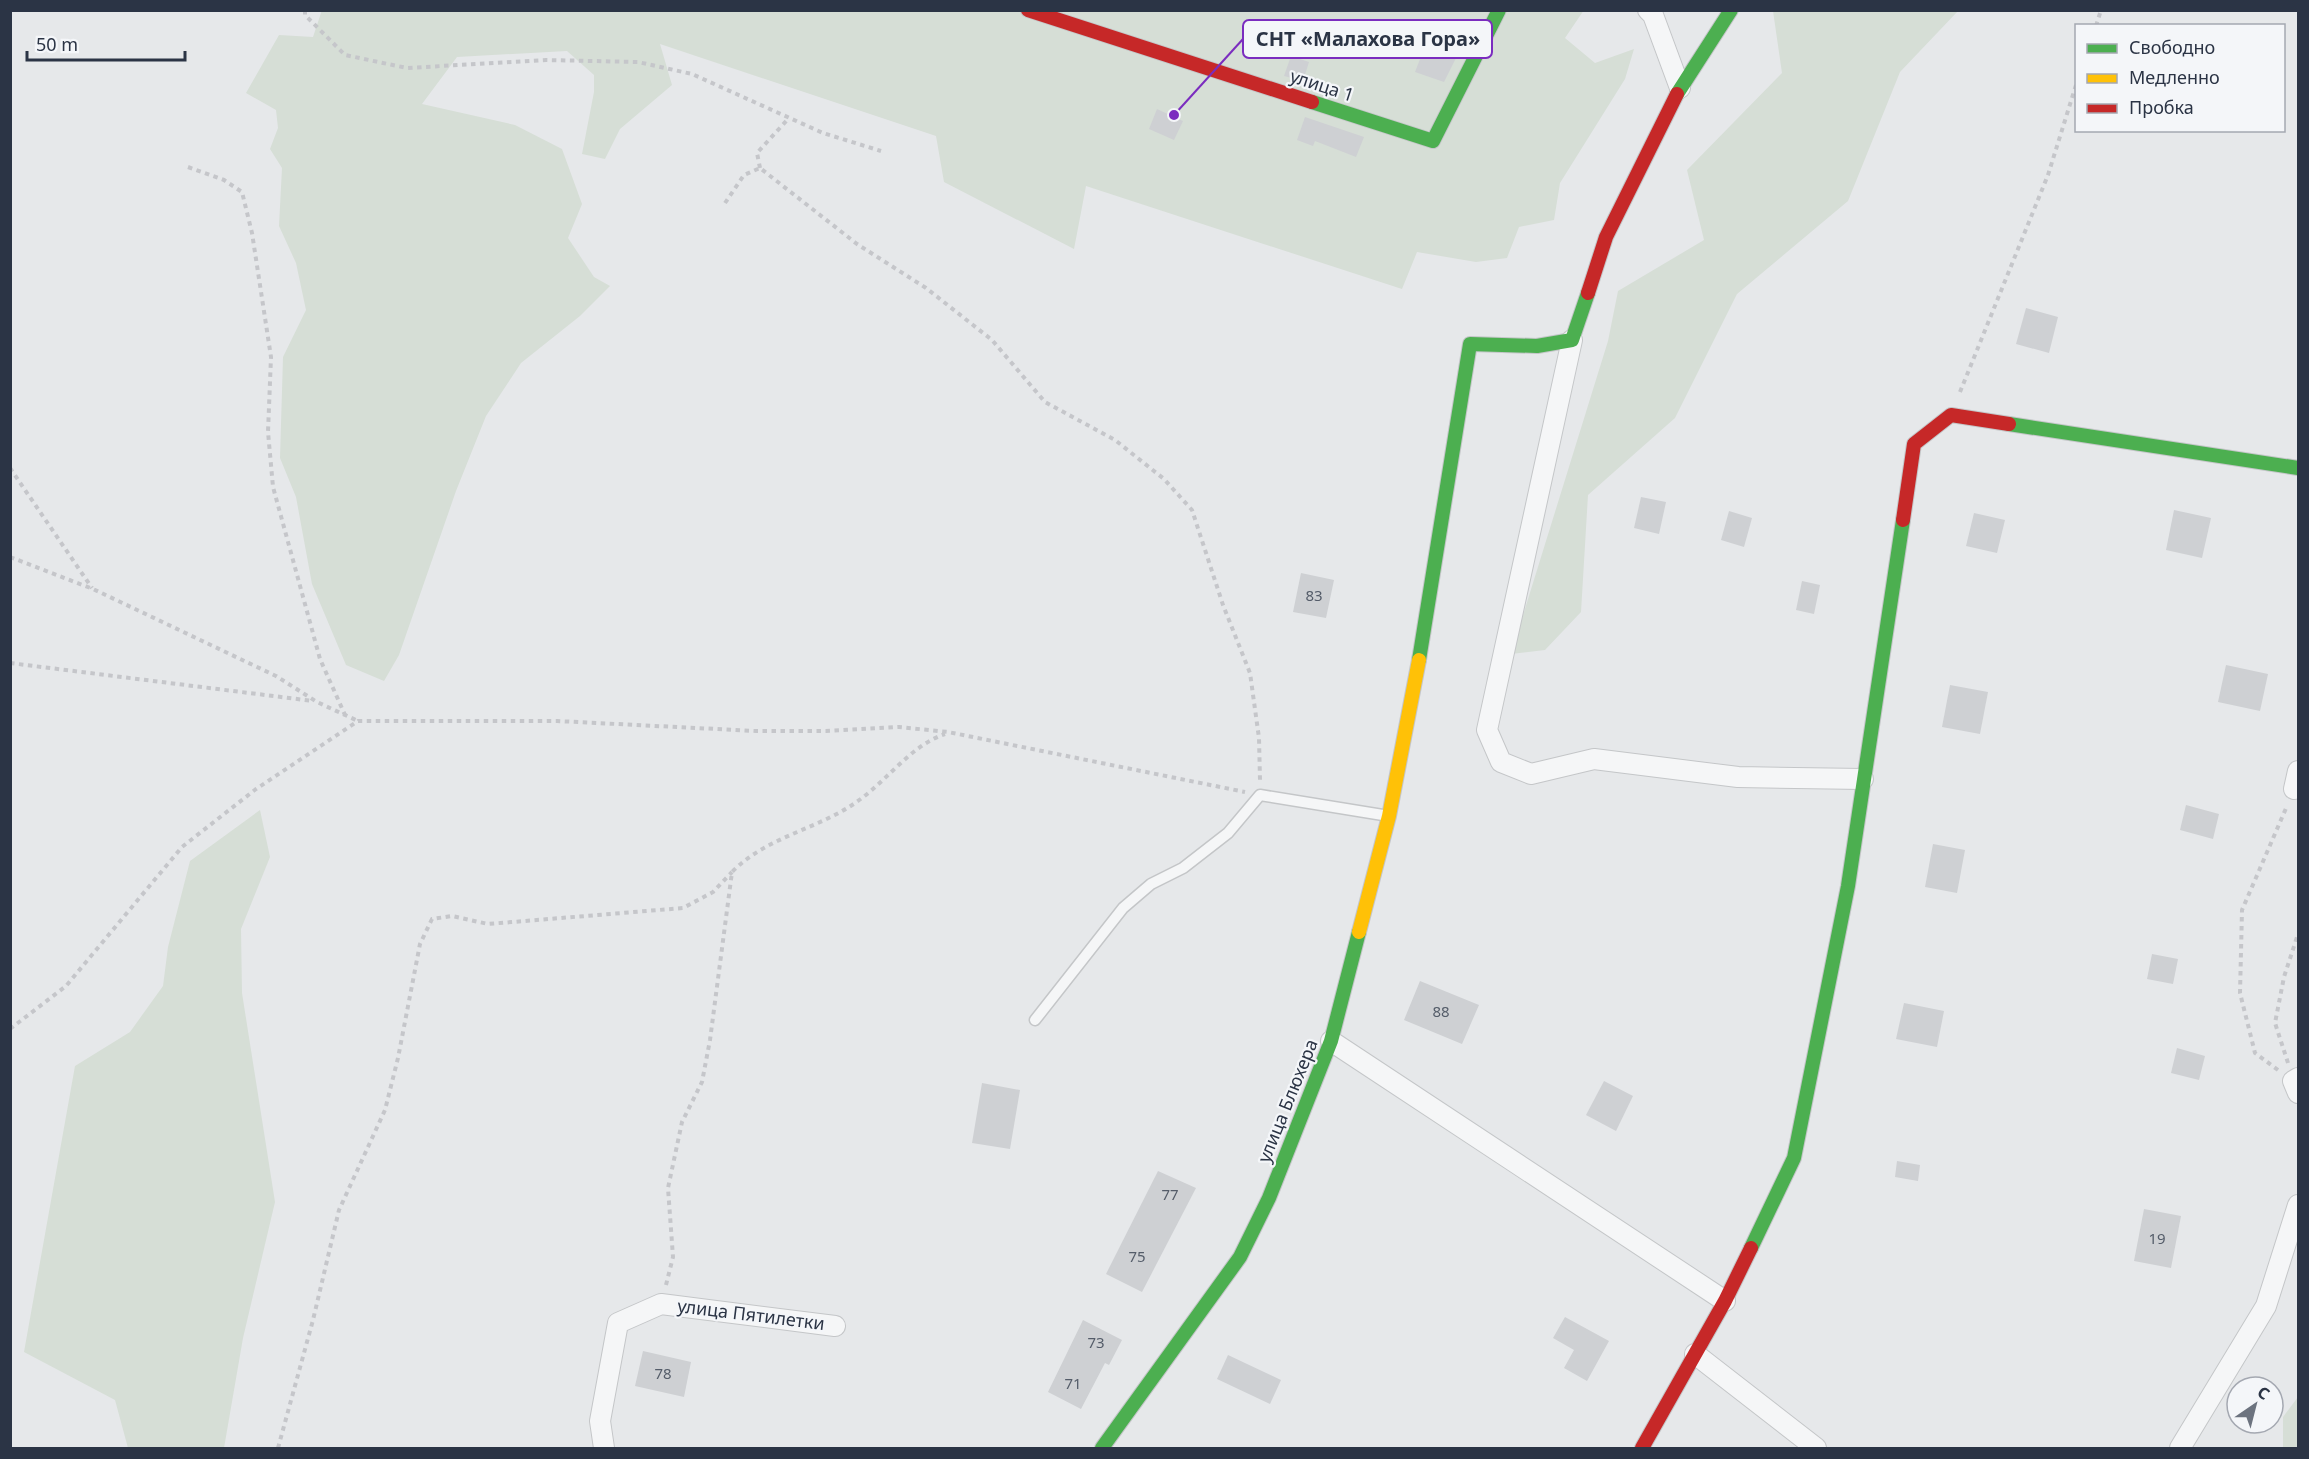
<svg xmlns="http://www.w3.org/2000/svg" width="2309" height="1459" viewBox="0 0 2309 1459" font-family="'Noto Sans',sans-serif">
	<rect width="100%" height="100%" fill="#e6e8ea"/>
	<g fill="#d6ded6">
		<polygon points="322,10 1584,10 1565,38 1595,63 1634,49 1625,79 1560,183 1554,220 1519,227 1507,258 1476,262 1417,252 1402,289 1086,186 1074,249 944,182 936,136 660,44 672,85 620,129 605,159 582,154 594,92 594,75 567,51 457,57 422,104 515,125 562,149 582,204 568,238 594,277 610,286 580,316 521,363 486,416 456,491 399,655 384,681 346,665 312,584 296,497 280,458 283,357 306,310 296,263 279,226 282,168 270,149 278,128 276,110 246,93 279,35 313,37"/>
		<polygon points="1773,11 1958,11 1900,72 1848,201 1737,294 1675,418 1588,495 1581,612 1545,650 1511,654 1608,341 1618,291 1704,240 1687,170 1782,73"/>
		<polygon points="260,810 270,857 241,929 242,993 275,1202 243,1338 224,1448 128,1448 115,1400 24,1352 75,1066 130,1032 163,986 168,947 190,861"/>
		<polygon points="2298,1397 2298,1448 2283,1448 2283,1417"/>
	</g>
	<g fill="#ced0d3">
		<polygon points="1431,49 1456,58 1444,82 1415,72 1422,54 1428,56"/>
		<polygon points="1291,56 1309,62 1303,81 1284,76"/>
		<polygon points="1157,109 1183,121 1174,140 1149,129"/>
		<polygon points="1305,117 1364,137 1356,157 1315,141 1313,146 1297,140"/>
		<polygon points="2026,308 2058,317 2049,353 2016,344"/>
		<polygon points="1641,497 1666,502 1659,534 1634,528"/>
		<polygon points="2174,510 2211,518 2202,558 2166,550"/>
		<polygon points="1729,511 1752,518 1744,547 1721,540"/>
		<polygon points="1974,513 2005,520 1997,553 1966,546"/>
		<polygon points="1301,573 1334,580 1326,618 1293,612"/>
		<polygon points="1802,581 1820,585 1814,614 1796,610"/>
		<polygon points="2226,665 2268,674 2260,711 2218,702"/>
		<polygon points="1950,685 1988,692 1980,734 1942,727"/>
		<polygon points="2186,805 2219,814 2213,839 2180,830"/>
		<polygon points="1933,844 1965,850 1957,893 1925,887"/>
		<polygon points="2152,954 2178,959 2173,984 2147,979"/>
		<polygon points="1420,981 1479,1005 1462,1044 1404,1020"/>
		<polygon points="1904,1003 1944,1011 1937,1047 1896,1039"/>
		<polygon points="2177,1048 2205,1056 2199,1080 2171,1073"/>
		<polygon points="1604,1081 1633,1096 1616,1131 1586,1115"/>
		<polygon points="982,1083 1020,1090 1010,1149 972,1143"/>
		<polygon points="1897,1161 1920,1165 1918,1181 1895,1177"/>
		<polygon points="1158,1171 1196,1188 1142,1292 1106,1274"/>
		<polygon points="2144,1209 2181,1216 2171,1268 2134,1261"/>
		<polygon points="1565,1317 1609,1341 1587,1381 1564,1368 1574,1350 1553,1338"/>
		<polygon points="1083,1320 1122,1340 1109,1365 1105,1363 1081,1409 1048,1392"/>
		<polygon points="643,1351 691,1362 684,1397 635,1386"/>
		<polygon points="1228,1355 1281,1380 1270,1404 1217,1379"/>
	</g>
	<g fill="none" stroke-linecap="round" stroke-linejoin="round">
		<defs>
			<polyline id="lane" points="1035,1020 1123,908 1151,884 1183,868 1228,833 1260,795 1389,816"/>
			<g id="street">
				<polyline points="1648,10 1653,15 1680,88"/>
				<polyline points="1572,340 1487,730 1501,762 1531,774 1594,759 1738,777 1863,779"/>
				<polyline points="2294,789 2298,771"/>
				<polyline points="1331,1041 1725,1301"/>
				<polyline points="2298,1078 2293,1081 2298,1093"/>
				<polyline points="1695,1354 1816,1448"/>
				<polyline points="604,1448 600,1421 618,1323 661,1304 835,1326"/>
				<polyline points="2180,1448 2266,1306 2298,1205"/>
			</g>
			<g id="fast">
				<polyline points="1677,94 1731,10"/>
				<polyline points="1312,102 1433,141 1499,10"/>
				<polyline points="2009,424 2298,468"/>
				<polyline points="1419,660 1470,344 1537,346 1572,340 1588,293"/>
				<polyline points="1751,1248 1794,1158 1848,886 1903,520"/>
				<polyline points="1102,1448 1240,1257 1269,1198 1331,1041 1359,932"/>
			</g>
			<polyline id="slow" points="1359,932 1389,816 1419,660"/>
			<g id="jam">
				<polyline points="1028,10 1312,102"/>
				<polyline points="1588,293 1606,237 1677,94"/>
				<polyline points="1903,520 1914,444 1951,415 2009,424"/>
				<polyline points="1642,1448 1725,1301 1751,1248"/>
			</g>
		</defs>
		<use href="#lane" stroke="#c4c6c8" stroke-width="13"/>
		<use href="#street" stroke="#c4c6c8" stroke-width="22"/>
		<use href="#fast" stroke="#c4c6c8" stroke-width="16"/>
		<use href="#slow" stroke="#c4c6c8" stroke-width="16"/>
		<use href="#jam" stroke="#c4c6c8" stroke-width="16"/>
		<g stroke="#c5c6ca" stroke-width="4" stroke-dasharray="4.5 4.5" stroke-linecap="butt">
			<polyline points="305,10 305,15 345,55 407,68 546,60 638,62 692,74 823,133 881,151"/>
			<polyline points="2096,26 2101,10"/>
			<polyline points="188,167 224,180 242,192 252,233 271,357 268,432 273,487 320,659 345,715"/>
			<polyline points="760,168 757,153 788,119"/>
			<polyline points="725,203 744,175 760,168 857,244 926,288 992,340 1045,402 1115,440 1164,479 1192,510 1223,605 1250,673 1259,738 1260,780"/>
			<polyline points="1960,392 2048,175 2076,85"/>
			<polyline points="10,468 92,588"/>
			<polyline points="10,557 93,589 276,676 317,702 358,721"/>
			<polyline points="10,663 313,701"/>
			<polyline points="10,1029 66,986 182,847 256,789 358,721 557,721 756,731 826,731 899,727 948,732 1245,792"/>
			<polyline points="2288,1063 2275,1023 2284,977 2298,934"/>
			<polyline points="2278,1070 2255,1053 2240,993 2242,910 2287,806"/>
			<path d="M666 1285 673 1257 668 1188 682 1122 702 1082 710 1040 732 872C768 835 822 829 862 798 890 777 912 745 945 734"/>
			<polyline points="278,1448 313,1320 339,1210 385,1110 398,1058 420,944 432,919 452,916 488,924 683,908 713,892 732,872"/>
		</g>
		<use href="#lane" stroke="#f5f6f7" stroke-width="10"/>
		<use href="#street" stroke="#f5f6f7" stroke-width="20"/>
		<use href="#fast" stroke="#4caf50" stroke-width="14"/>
		<use href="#slow" stroke="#ffc107" stroke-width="14"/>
		<use href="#jam" stroke="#c62828" stroke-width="14"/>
	</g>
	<g text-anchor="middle" stroke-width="4.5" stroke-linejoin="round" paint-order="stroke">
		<g font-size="15" fill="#545c69">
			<text x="1314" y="601">83</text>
			<text x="1441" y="1017">88</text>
			<text x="1170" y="1200">77</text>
			<text x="2157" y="1244">19</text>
			<text x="1137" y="1262">75</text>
			<text x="1096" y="1348">73</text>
			<text x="663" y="1379">78</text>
			<text x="1073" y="1389">71</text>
		</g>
		<g font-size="18" fill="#2b3445" stroke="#f4f6f9">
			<text transform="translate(1322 86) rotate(18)" y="6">улица 1</text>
			<text transform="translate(1288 1101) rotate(-68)" y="6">улица Блюхера</text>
			<text transform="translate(751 1315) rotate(7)" y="6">улица Пятилетки</text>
		</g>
	</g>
	<path fill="none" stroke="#7b2cbf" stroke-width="2" d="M1174 115L1243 39"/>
	<circle fill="#7b2cbf" stroke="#f4f6f9" stroke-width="2" cx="1174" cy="115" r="6"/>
	<rect fill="#f4f6f9" stroke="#7b2cbf" stroke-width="2" x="1243" y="20" width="249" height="38" rx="6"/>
	<g font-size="20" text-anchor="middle" font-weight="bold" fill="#2b3445">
		<text x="1368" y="46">СНТ «Малахова Гора»</text>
	</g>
	<rect width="2309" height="1459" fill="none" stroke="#2b3445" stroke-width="24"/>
	<rect x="2075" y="24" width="210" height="108" fill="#f4f6f9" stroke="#a4a8b1" stroke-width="1.5"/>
	<rect x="2087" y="44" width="30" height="9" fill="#4caf50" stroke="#a4a8b1" stroke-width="1.5"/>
	<text x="2129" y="54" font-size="18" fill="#2b3445">Свободно</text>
	<rect x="2087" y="74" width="30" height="9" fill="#ffc107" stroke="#a4a8b1" stroke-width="1.5"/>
	<text x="2129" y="84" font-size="18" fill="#2b3445">Медленно</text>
	<rect x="2087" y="104" width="30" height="9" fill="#c62828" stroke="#a4a8b1" stroke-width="1.5"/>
	<text x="2129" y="114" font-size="18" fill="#2b3445">Пробка</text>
	<g transform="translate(2255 1405) rotate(35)"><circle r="28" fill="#f4f6f9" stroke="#a4a8b1" stroke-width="1.5"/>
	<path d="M0-4.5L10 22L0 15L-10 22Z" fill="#6c737f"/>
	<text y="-9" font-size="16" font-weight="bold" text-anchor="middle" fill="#2b3445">С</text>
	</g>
	<path d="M27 51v9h158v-9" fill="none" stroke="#2b3445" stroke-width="3"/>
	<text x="36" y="51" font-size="18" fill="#2b3445" stroke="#f4f6f9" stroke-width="4.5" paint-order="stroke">50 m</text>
</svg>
